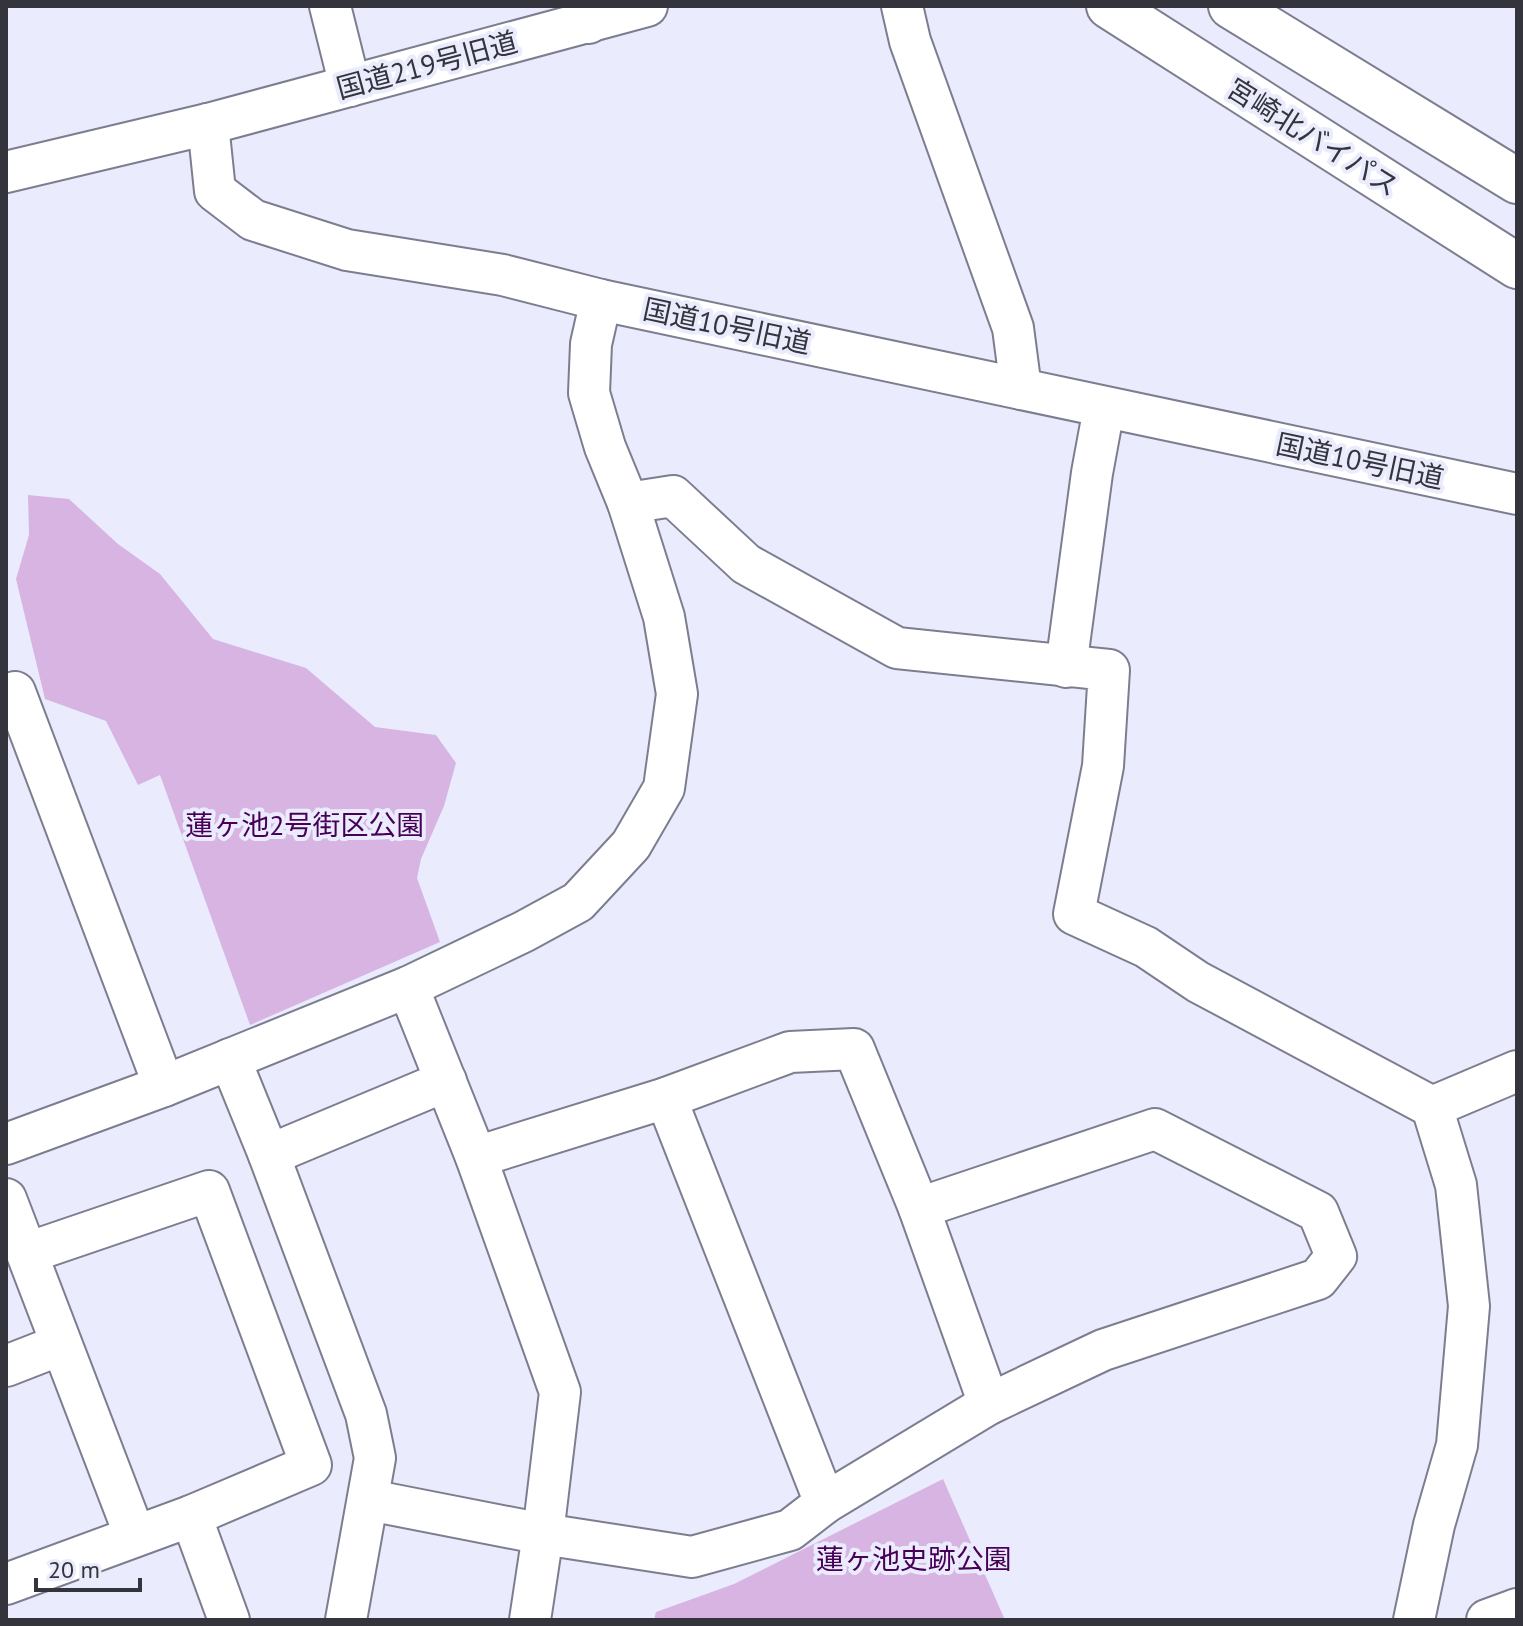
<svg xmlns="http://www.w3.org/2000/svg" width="1523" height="1626" viewBox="0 0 1523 1626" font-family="'PT Sans','Noto Sans JP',sans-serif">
	<rect width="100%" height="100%" fill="#eaecfd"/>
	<g fill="#d8b4e2">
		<polygon points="28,495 69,499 118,544 160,574 213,639 306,668 375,727 436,735 456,763 444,806 421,859 417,878 440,942 250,1025 160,775 138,785 106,721 45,699 16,579 29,535"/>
		<polygon points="943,1479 1005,1620 654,1620 656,1612 734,1584"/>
	</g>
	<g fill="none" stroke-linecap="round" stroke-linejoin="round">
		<defs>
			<g id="minor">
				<polyline points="330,6 350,86"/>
				<polyline points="902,6 910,41 1013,328 1021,389"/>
				<polyline points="208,124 215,191 253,220 347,250 503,275 601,300 1517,494"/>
				<polyline points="6,172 208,124 647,6"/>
				<polyline points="628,503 673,496 746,564 897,648 1109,670 1103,766 1074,914 1146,947 1198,982 1432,1107 1456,1185 1469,1306 1457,1445 1434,1525 1414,1620"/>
				<polyline points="1066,667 1092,473 1104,408"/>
				<polyline points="6,695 15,692 164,1086"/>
				<polyline points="408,987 476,1157 560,1392 543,1534 530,1620"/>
				<polyline points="230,1059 269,1155 366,1414 375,1458 346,1620"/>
				<polyline points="666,1098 825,1503"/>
				<polyline points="1432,1107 1517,1071"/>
				<polyline points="6,1144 164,1086 408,987 523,932 578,902 631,845 664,788 677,694 664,617 628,503 605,447 589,393 591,344 601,300"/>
				<polyline points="269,1155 446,1081"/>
				<polyline points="476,1157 666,1098 790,1052 854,1049 919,1208 989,1404"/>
				<polyline points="6,1199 135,1536"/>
				<polyline points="6,1366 60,1345"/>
				<polyline points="369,1500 543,1534 692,1557 790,1530 825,1503 989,1404 1103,1350 1318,1279 1336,1256 1318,1212 1155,1129 919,1208"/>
				<polyline points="191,1516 229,1620"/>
				<polyline points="6,1584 191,1516 311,1465 209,1191 27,1253"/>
				<polyline points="1487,1620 1517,1609"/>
			</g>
			<g id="highway">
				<polyline points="1109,6 1517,266"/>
				<polyline points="1231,6 1517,181"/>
				<polyline points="588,21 601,6"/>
			</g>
		</defs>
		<use href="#minor" stroke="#7c7e90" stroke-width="44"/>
		<use href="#highway" stroke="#7c7e90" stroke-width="48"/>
		<use href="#minor" stroke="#fff" stroke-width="40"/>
		<use href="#highway" stroke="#fff" stroke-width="44"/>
	</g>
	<g text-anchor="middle" stroke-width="8" stroke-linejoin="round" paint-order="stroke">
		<g font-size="28" fill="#33343c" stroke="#eaecfd">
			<text transform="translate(427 65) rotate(-15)" y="10">国道219号旧道</text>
			<text transform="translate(1313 137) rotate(32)" y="10">宮崎北バイパス</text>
			<text transform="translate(727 326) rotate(12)" y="10">国道10号旧道</text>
			<text transform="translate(1360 461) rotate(12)" y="10">国道10号旧道</text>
		</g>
		<g font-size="28" fill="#480057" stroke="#eaecfd">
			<text x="305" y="835">蓮ヶ池2号街区公園</text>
			<text x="914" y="1569">蓮ヶ池史跡公園</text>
		</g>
	</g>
	<rect width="1523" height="1626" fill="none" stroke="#33343c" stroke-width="16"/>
	<path d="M36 1578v12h104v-12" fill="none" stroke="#33343c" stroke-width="4"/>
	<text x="48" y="1578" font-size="24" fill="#33343c" stroke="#eaecfd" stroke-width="6" paint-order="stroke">20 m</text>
</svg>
